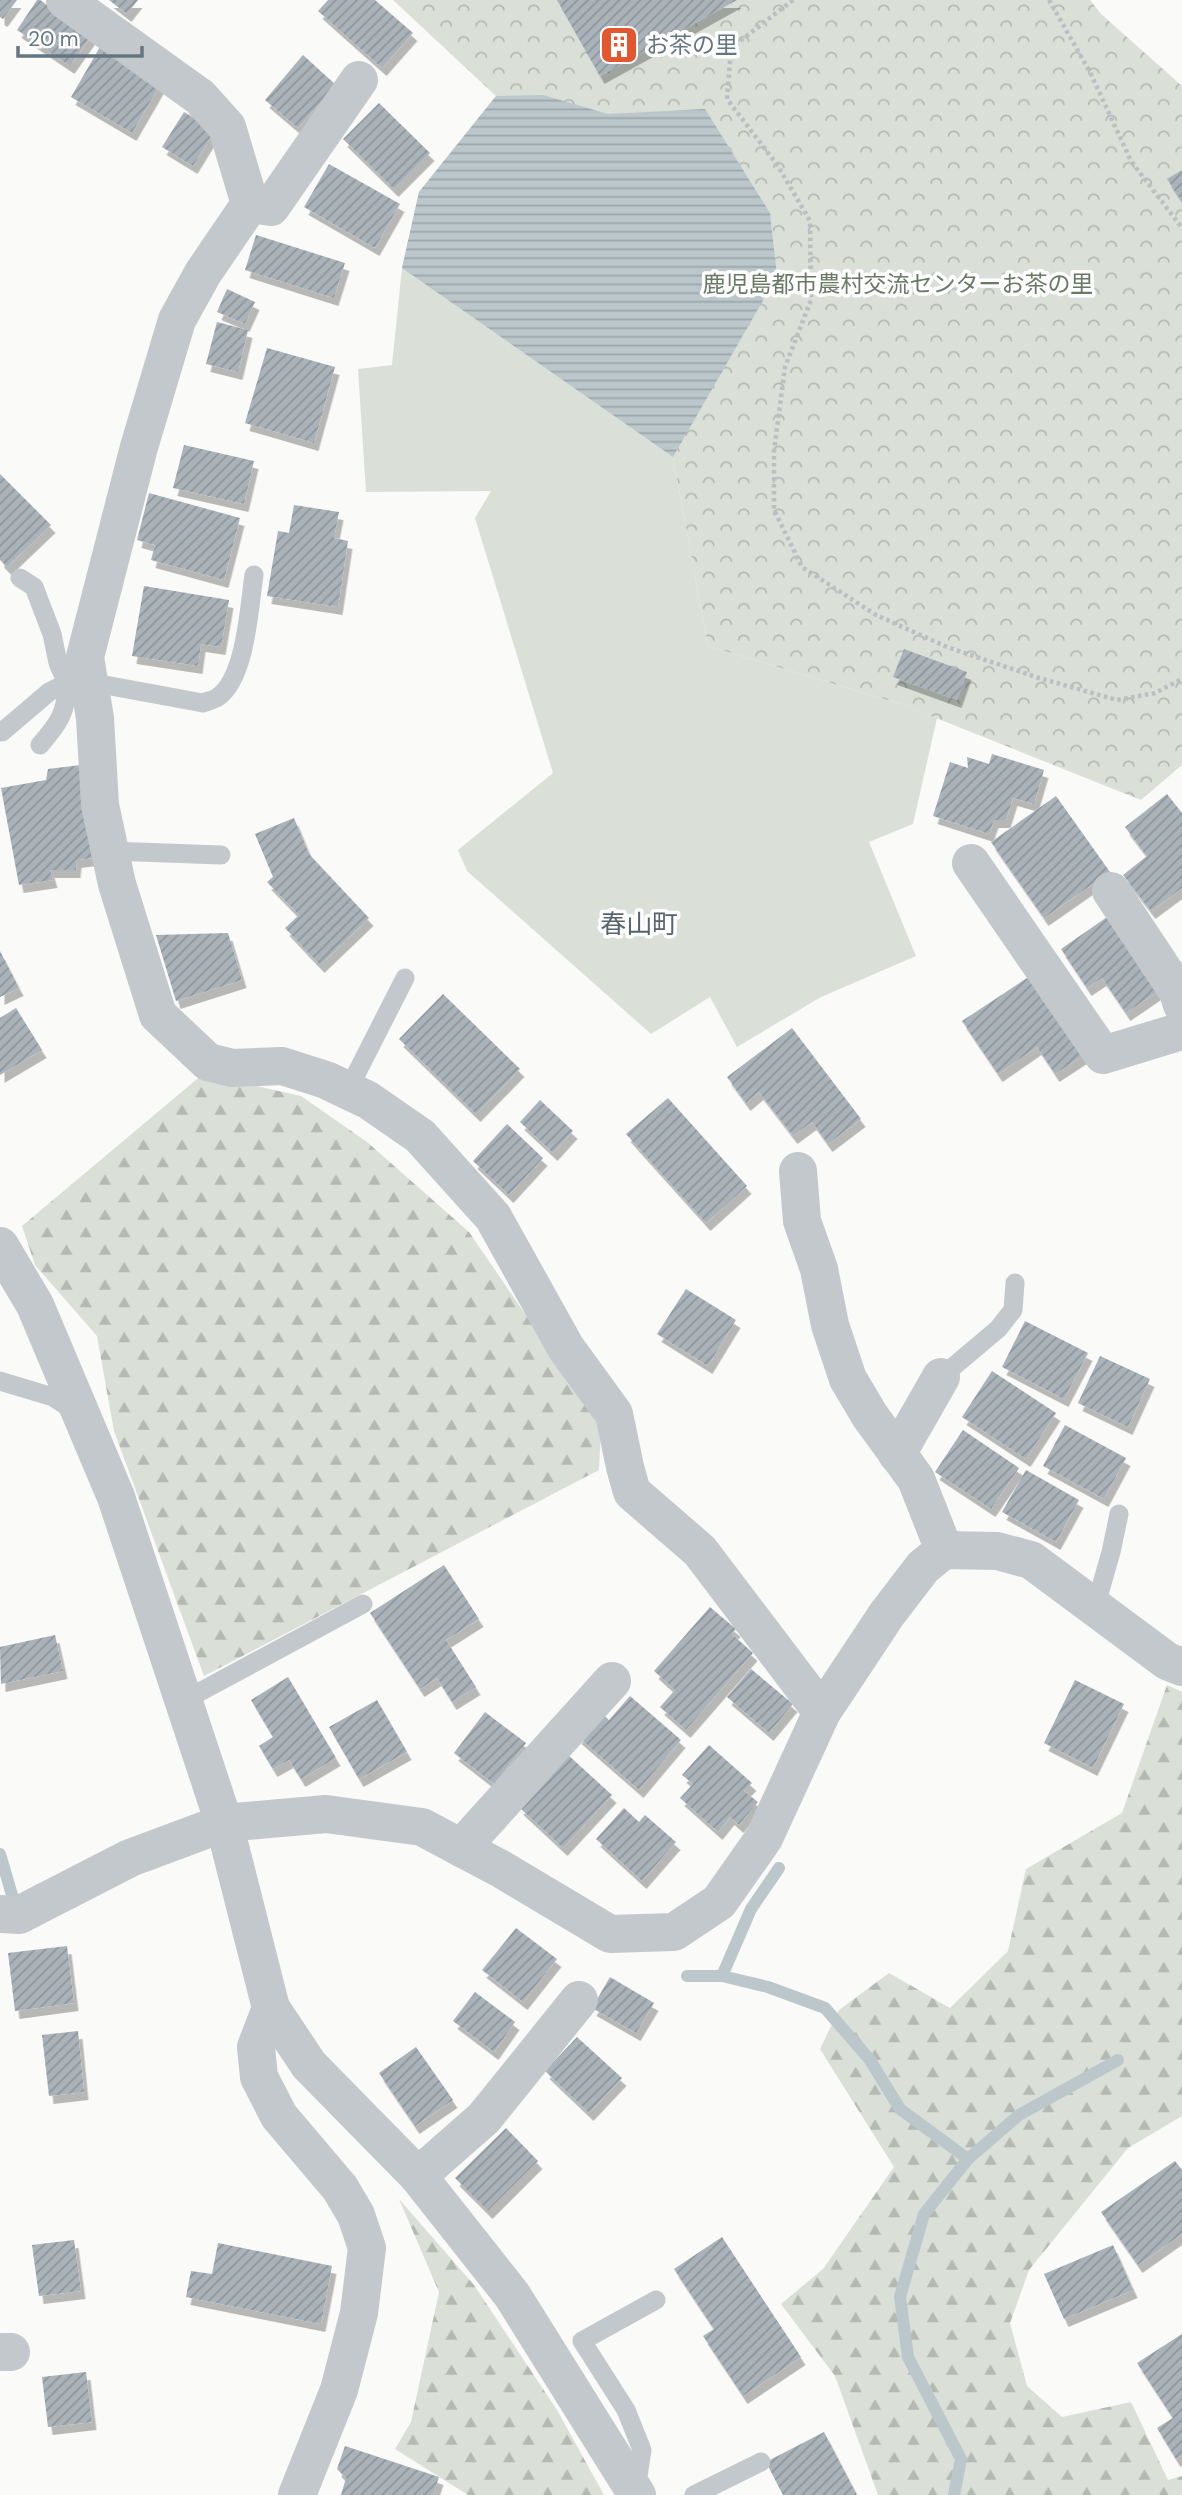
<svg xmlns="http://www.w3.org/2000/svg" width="1182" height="2495" viewBox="0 0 1182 2495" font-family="'DM Sans','Noto Sans JP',sans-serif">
	<defs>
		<pattern id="forest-firs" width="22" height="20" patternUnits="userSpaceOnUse" patternTransform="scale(1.75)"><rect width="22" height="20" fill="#dadfd7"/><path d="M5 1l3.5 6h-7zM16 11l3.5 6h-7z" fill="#b4b9b4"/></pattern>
		<pattern id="park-crowns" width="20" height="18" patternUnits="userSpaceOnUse" patternTransform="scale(1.75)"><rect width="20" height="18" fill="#dadfd7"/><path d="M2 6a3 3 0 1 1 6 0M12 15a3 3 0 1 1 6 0" fill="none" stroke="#b4b9b4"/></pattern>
		<pattern id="water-rules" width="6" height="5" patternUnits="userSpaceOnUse" patternTransform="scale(1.75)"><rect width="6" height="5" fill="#bbc7cb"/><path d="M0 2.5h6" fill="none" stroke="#9ca6aa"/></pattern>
		<pattern id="building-hatch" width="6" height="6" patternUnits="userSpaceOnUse" patternTransform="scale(1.75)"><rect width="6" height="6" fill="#aab3b9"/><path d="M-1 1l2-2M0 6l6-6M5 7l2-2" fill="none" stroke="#8e969c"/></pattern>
		<filter id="shadow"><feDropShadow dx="4.5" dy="8" stdDeviation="0" flood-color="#0004"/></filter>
	</defs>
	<rect width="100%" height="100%" fill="#fafaf8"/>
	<polygon fill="#dadfd7" points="402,268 673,457 708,646 901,704 937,718 913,824 869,842 916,956 821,997 737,1047 710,997 651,1034 467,871 458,850 553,773 475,518 491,491 366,492 358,369 392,365"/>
	<g fill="url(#forest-firs)">
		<polygon points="203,1074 301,1096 367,1142 469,1232 601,1425 599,1470 204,1676 114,1431 97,1336 35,1265 22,1226"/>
		<polygon points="1167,1685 1182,1692 1182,2116 1128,2148 1029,2270 1010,2323 1027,2386 1062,2417 1131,2402 1168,2480 1182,2476 1182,2495 878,2495 835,2376 781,2304 823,2269 894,2167 820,2049 839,2010 889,1973 950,2008 1008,1951 1026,1869 1122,1813"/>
		<polygon points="399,2199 474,2285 557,2410 604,2495 468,2495 395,2449 411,2422 439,2292"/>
	</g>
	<polygon fill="url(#park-crowns)" points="393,0 1090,0 1101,14 1182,86 1182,765 1141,800 901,704 708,646 673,457 402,268 419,192 496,96"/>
	<polygon fill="url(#water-rules)" points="543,95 608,114 705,109 770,213 777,276 673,457 402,268 419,192 496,96"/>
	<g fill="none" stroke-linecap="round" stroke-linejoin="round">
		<g stroke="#bbc7cb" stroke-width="12">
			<polyline points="0,1854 12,1895"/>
			<polyline points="687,1976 722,1976 768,1987 825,2008 870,2060 900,2109 968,2159"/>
			<polyline points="722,1976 751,1909 779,1868"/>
			<polyline points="954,2495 961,2459 908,2357 900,2297 924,2214 968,2159 1019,2115 1118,2060"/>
		</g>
	</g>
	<g fill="url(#building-hatch)" filter="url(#shadow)">
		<polygon points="0,0 17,0 3,19 0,17"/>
		<polygon points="37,0 40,0 91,36 70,66 17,30"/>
		<polygon points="109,0 138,0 127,14"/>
		<polygon points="328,0 375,0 413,33 382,68 318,11"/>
		<polygon points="557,0 737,0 600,76"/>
		<polygon points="100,47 161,83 132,133 71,97"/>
		<polygon points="303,55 336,85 298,128 265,100"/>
		<polygon points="379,103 430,153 394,189 343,139"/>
		<polygon points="184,112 215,130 193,166 162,147"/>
		<polygon points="329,164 400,204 375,248 304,207"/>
		<polygon points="1182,170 1182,202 1167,179"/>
		<polygon points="256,235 345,263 334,298 245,270"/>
		<polygon points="227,289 255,302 245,324 217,312"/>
		<polygon points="217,322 248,330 238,372 206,364"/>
		<polygon points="267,348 335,367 314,443 245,423"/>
		<polygon points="184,445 254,461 244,504 173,488"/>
		<polygon points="0,474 51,525 7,567 0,560"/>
		<polygon points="149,493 240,518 224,580 151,560 155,545 137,540"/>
		<polygon points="294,505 339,512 334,538 348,541 338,607 267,596 278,531 289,533"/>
		<polygon points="144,586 229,600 221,647 201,644 198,666 132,656"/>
		<polygon points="904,649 967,672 957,700 893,677"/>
		<polygon points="992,754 1044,770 1034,804 1013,798 1006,820 994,820 989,834 933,816 950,762 968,768 967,757 989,764"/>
		<polygon points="81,765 92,858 77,860 76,870 50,870 53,880 19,885 1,788 46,780 48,769"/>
		<polygon points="1167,794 1182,813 1182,888 1151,911 1123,875 1147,856 1125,827"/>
		<polygon points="1056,796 1110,872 1044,918 991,842"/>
		<polygon points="294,818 309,854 369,918 320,965 285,928 299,915 267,882 273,877 255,834"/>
		<polygon points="1110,915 1161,989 1126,1013 1102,978 1087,988 1061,949"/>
		<polygon points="228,933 242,980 176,1001 156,935"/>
		<polygon points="0,951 19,988 0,997"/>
		<polygon points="1030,976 1084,1055 1055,1074 1037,1047 998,1074 962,1021"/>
		<polygon points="443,994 520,1069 476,1114 399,1039"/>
		<polygon points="16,1008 42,1050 0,1075 0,1018"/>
		<polygon points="792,1028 861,1119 828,1144 812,1122 793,1136 759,1092 746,1103 727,1077"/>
		<polygon points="668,1098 747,1186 706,1223 626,1134"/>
		<polygon points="540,1100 573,1131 553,1153 520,1122"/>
		<polygon points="507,1124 543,1158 509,1195 473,1161"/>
		<polygon points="686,1289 736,1320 708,1366 657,1334"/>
		<polygon points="1025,1321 1088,1353 1064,1399 1002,1367"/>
		<polygon points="1100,1356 1150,1379 1128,1427 1078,1403"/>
		<polygon points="992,1371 1056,1413 1026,1459 962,1417"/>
		<polygon points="1065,1425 1126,1458 1104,1499 1043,1466"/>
		<polygon points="963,1430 1019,1468 991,1509 935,1472"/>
		<polygon points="1026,1470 1079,1500 1056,1542 1002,1512"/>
		<polygon points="444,1565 479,1619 446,1640 476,1687 452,1702 437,1678 420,1689 370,1613"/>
		<polygon points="710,1607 736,1629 732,1634 753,1653 686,1730 660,1707 675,1690 654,1671"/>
		<polygon points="55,1635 63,1671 1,1684 0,1647"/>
		<polygon points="751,1669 793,1704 769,1733 727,1697"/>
		<polygon points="288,1677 336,1758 301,1779 289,1760 273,1769 259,1746 273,1737 251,1700"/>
		<polygon points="1075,1680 1124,1704 1093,1768 1044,1743"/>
		<polygon points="630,1696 681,1740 639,1790 577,1736 599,1711 609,1720"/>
		<polygon points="377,1700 407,1752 359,1779 329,1727"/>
		<polygon points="485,1712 526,1743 494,1784 454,1753"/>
		<polygon points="709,1745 752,1783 744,1791 758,1802 739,1825 730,1817 718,1832 680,1798 693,1784 682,1775"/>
		<polygon points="567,1754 612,1795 563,1848 519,1807"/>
		<polygon points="624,1808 639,1822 645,1815 676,1842 642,1881 596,1839"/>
		<polygon points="516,1928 557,1959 523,2002 482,1970"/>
		<polygon points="67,1946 74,2003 15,2011 8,1953"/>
		<polygon points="610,1977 654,2003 636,2033 592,2008"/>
		<polygon points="475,1992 515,2022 494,2052 453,2021"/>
		<polygon points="78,2031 84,2092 49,2096 42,2035"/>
		<polygon points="577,2037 622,2078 589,2113 545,2071"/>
		<polygon points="416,2047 453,2100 415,2126 379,2073"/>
		<polygon points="506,2128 538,2161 488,2211 455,2178"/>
		<polygon points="1175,2161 1182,2170 1182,2234 1138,2265 1101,2212"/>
		<polygon points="722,2237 801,2357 743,2396 703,2336 714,2329 674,2269"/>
		<polygon points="74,2240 81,2291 39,2296 32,2245"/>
		<polygon points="218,2243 332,2266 321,2324 186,2297 191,2271 212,2274"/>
		<polygon points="1113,2245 1133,2290 1064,2319 1044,2274"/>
		<polygon points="1182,2334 1182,2455 1176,2459 1157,2428 1173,2418 1137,2363"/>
		<polygon points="86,2372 92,2422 48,2427 42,2377"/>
		<polygon points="824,2432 857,2495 783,2495 766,2462"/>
		<polygon points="345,2446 439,2477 433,2495 341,2495 346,2478 337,2469"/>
	</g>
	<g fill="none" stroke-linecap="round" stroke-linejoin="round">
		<g stroke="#bbbfc2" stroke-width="4.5" stroke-dasharray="3.5 3.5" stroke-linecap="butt">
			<polyline points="793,0 731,48 727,99 778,166 810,221 811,300 785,367 774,451 774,510 802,567 876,615 947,647 1039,678 1117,700 1155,693 1182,679"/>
			<polyline points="1049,0 1090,72 1131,161 1182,228"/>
		</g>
		<g stroke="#c3c8cc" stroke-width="19">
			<path d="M20 578 34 587 52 634 58 663 67 683 89 682 203 703C207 701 214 700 218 697 246 677 249 608 254 575"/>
			<path d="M0 730 2 732 49 692 67 683C67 713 58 724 40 745"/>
			<polyline points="110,851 221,855"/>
			<polyline points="348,1090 405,978"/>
			<polyline points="941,1377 998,1329 1013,1310 1015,1283"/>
			<polyline points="0,1381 53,1397 73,1410"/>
			<polyline points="1095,1608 1111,1552 1119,1514"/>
			<polyline points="183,1701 363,1604"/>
			<polyline points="636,2489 642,2450 626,2410 582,2341 656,2300"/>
			<polyline points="694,2495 761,2462"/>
		</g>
		<g stroke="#c3c8cc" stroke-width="38">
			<polyline points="65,0 200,97 227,127 250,204 203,273 177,320 139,447 85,657 95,718 100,805 117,884 158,1015 208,1062 232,1068 282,1066 326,1080 368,1100 420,1136 493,1217 566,1348 614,1414 625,1467 632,1492 700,1551 822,1712"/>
			<polyline points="250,204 271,207 359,80"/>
			<polyline points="971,863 1103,1055 1182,1031"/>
			<polyline points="1111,891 1178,992 1182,1005"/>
			<polyline points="798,1171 802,1221 819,1269 830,1325 848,1379 870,1416 916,1479 944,1550"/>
			<polyline points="0,1246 35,1305 116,1497 224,1823 271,2008 309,2065 418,2176 512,2295 637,2495"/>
			<polyline points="897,1454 941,1377"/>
			<polyline points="461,1848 612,1681"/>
			<polyline points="0,1914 19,1915 130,1858 224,1823 326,1814 422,1827 501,1869 610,1934 674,1932 719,1902 764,1838 822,1712 887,1614 923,1567 944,1550 997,1551 1031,1560 1167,1661 1182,1667"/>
			<polyline points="271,2008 256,2047 259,2077 279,2116 340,2188 356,2215 367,2248 359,2313 339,2390 297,2495"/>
			<polyline points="418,2176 484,2118 579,2000"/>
			<polyline points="0,2352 11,2352"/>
		</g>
	</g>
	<defs>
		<symbol id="building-square" viewBox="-11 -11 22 22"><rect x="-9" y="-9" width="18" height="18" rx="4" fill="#e4572e" stroke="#fff"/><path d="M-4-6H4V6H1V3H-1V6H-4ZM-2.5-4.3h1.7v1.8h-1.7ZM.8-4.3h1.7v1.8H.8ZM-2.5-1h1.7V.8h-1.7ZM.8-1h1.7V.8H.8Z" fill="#fff"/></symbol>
	</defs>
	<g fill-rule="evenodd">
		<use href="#building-square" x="597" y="23" width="44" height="44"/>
	</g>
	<g text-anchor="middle" stroke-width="7" stroke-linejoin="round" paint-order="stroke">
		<g font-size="23" fill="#657683" stroke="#fff" text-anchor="start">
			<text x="646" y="53">お茶の里</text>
		</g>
		<g font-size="23" fill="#687a64" stroke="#fff">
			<text x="898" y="292">鹿児島都市農村交流センターお茶の里</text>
		</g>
		<g font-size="26" fill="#57646e" stroke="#fff">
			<text x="639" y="933">春山町</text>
		</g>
	</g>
	<path d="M18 46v10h124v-10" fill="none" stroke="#657683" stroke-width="3.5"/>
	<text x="28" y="46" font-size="21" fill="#657683" stroke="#ffffff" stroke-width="5" paint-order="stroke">20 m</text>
</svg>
